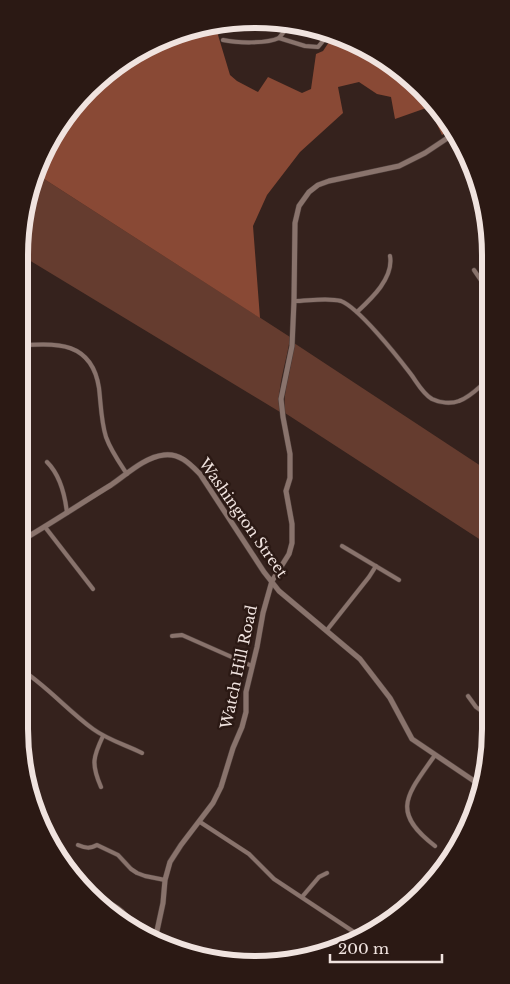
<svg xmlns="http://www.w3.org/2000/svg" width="510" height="984" viewBox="0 0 510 984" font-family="'Libre Baskerville',serif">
	<rect width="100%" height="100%" fill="#35221d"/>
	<g fill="#653c2f">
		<path d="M41 177 290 337C287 363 276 386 280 412L19 254V240L34 184Z"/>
		<path d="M294 343 490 472V546L285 413C282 389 293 367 294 343Z"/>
	</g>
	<polygon fill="#894935" points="224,25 218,35 230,75 237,81 258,92 268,77 302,93 311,89 316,54 323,51 333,36 360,43 411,78 451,124 453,128 442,135 429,107 395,119 391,97 377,94 359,82 338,87 343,113 300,152 267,195 253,226 260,318 41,177 41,158 43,150 99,77 179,31"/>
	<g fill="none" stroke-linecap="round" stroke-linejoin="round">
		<defs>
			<g id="minor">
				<polyline points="279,38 290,24"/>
				<path d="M223 40C237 43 266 44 279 38L305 46 318 47 328 35"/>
				<polyline points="474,270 489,292"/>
				<path d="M294 301C308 301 327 297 341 301 359 308 397 356 410 373 417 382 422 393 432 399 440 403 451 404 459 401 471 397 480 386 490 378"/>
				<path d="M357 312C371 299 394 278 390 256"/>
				<path d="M19 346C57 342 92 342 99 388 101 405 101 421 106 437 111 451 119 462 127 474"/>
				<path d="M47 462C60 475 65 495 67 513"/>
				<polyline points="45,527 93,589"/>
				<polyline points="342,546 399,580"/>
				<polyline points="327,630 369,577 376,566"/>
				<polyline points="172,636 182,635 252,666"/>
				<path d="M19 668C46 685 67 710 93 729 108 740 126 745 142 753"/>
				<polyline points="19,693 29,675"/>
				<polyline points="468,696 476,707 491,718"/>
				<path d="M435 755C408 794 389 811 435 846"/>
				<path d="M101 787C91 764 93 757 103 736"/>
				<polyline points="200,822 249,854 274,879 363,938"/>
				<path d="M78 845C85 848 90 849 97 845L118 855 131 869 137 873 145 876 165 880"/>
				<path d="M90 894C101 899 113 903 122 911 137 926 134 930 156 935"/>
				<polyline points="302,897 319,877 327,873"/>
			</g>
			<g id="tertiary">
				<path d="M19 542C50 524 80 504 111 485 127 474 145 457 164 455 180 453 190 464 200 474L264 572 279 591 360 659 390 698 412 739 480 785"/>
				<polyline points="155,940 163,903 165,880 170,862 181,845 213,803 221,787 233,748 242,727 246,712 246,692 257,647 263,613 272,581 289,554 292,543 292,524 286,491 290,478 290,454 283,417 281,399 292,346 294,301 295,223 299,206 309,192 318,185 329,181 399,166 425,153 455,133"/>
			</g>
		</defs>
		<use href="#minor" stroke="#4f3f3b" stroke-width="5"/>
		<use href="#tertiary" stroke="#4f3f3b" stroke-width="6"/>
		<use href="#minor" stroke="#89736c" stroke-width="4"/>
		<use href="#tertiary" stroke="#89736c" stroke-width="5"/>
	</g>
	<g text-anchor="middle" stroke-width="5" stroke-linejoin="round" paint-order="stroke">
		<g font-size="15" fill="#f0e3df" stroke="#2b1914">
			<text transform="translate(243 518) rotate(55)" y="5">Washington Street</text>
			<text transform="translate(239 667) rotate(-78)" y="5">Watch Hill Road</text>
		</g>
	</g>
	<path d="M0 0H510V984H0ZM255 28H255A227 227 0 0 1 482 255V729A227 227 0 0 1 255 956H255A227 227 0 0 1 28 729V255A227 227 0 0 1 255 28Z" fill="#2b1914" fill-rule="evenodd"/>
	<path fill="none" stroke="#f0e3df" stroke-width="6" d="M255 28H255A227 227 0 0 1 482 255V729A227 227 0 0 1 255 956H255A227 227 0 0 1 28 729V255A227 227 0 0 1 255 28Z"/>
	<path d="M330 954v8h112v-8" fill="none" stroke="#f0e3df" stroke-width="2.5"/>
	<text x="338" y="954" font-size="15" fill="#f0e3df" stroke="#2b1914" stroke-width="4" paint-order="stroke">200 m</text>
</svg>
